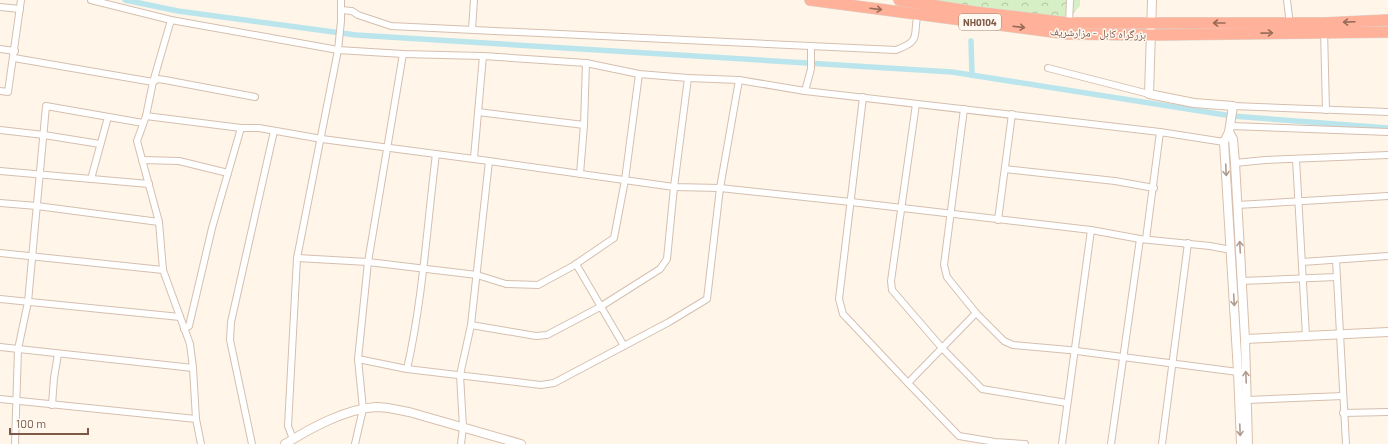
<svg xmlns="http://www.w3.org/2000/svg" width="1388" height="444" viewBox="0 0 1388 444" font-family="Barlow,'Noto Naskh Arabic',sans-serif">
	<defs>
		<pattern id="forest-crowns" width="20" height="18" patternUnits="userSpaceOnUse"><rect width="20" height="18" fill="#d6efc4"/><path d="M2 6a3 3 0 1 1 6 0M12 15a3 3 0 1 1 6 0" fill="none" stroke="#b3c5a1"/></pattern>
	</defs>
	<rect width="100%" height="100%" fill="#fff6e9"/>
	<polygon fill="url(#forest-crowns)" points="939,0 1080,0 1080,6 1065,22 937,8"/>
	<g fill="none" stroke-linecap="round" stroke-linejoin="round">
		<g stroke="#bae5ec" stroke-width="5.5">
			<polyline points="125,0 178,11 356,35 952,72 1232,116 1388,128"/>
			<polyline points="971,41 972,75"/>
		</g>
		<defs>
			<g id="street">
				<polyline points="91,0 171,20 338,50 403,54 483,56 586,63 639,74 688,78 739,80 805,91 1160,132 1224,142"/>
				<polyline points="1287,0 1290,25"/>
				<polyline points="0,7 20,9"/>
				<path d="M341 10 352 11 358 15 391 26 896 50C923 40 912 35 918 13"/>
				<polyline points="171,20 153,82 146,116 137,141 159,222 163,270 190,344 193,368 196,419 201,444"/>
				<polyline points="1069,23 1070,0"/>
				<polyline points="472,29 474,0"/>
				<polyline points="1324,30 1326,110"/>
				<polyline points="0,49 15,51"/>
				<polyline points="14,58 153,82 158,79 165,80 255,97"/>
				<polyline points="1048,68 1149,94"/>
				<polyline points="0,91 8,92 21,0"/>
				<polyline points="805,91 811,69 811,46"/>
				<polyline points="863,97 839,299 843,314 908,383 976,313 1004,341 1013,345 1069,350 1238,372"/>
				<polyline points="916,104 891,281 892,290 942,348 982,389 1067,403"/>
				<polyline points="1233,106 1388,112"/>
				<polyline points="964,109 944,265 947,277 976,313"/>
				<polyline points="478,112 584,125"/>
				<polyline points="146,116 241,128 259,128 322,139 489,161 674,187 720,188 851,202 1091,230 1140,239 1210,246 1231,250"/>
				<polyline points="1230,126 1388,132"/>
				<polyline points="0,130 44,135 100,144"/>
				<polyline points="474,158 483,56"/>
				<polyline points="1296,159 1306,336"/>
				<polyline points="142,160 179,161 228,173"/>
				<polyline points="1235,163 1265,160 1388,155"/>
				<polyline points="1005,169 1115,181 1154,188"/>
				<polyline points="0,171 149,184"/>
				<polyline points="580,174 584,125 586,63"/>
				<polyline points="91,179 108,117"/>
				<polyline points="0,203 37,206 159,222"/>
				<polyline points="1237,205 1388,196"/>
				<polyline points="998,220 1012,114"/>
				<polyline points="1146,239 1160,132"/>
				<polyline points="0,253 163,270"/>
				<polyline points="297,258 368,262 477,275 506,284 538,285 573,266 614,238 625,180 639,74"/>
				<polyline points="1336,260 1346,444"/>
				<polyline points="1302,262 1388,256"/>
				<polyline points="576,264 624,346"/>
				<polyline points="1242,281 1337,277"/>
				<polyline points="0,299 180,317"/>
				<polyline points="471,325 536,336 547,335 600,307 660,269 667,259 674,187 688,78"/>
				<polyline points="184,329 189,326 212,228 241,128"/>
				<polyline points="0,347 193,368"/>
				<polyline points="358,359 407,369 541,385 554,383 669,322 707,299 720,188 739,80"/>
				<path d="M407 369C423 298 427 225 436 154"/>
				<polyline points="908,383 959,436 995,442 1025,444"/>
				<polyline points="0,399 196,419"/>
				<polyline points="1247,400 1343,396"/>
				<polyline points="52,405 54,378 58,354"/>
				<polyline points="1343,413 1388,412"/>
				<polyline points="293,439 288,426 297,258 338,50 341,21 341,0"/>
				<polyline points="15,444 18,349 28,302 46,106 143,123"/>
				<polyline points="252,444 230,340 231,322 274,131"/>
				<polyline points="355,444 363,409 358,359 368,262 403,54"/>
				<polyline points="461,444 463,427 460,375 471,325 489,161"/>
				<polyline points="1062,444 1091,230"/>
				<polyline points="1111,444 1140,239"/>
				<polyline points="1162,444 1188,243"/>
			</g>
			<g id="secondary">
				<polyline points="1152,0 1149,94 1194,103 1233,106 1229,132 1224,142 1238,372 1241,444"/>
				<polyline points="1229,132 1233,139 1235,163 1245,339 1248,444"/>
				<polyline points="1245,339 1388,332"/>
				<path d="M285 444C311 428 345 409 376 407 387 407 398 410 409 412L521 444"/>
			</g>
			<g id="highway">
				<polyline points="810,0 1068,34 1152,35 1388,32"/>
				<polyline points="899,0 975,12 1069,23 1325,23 1388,20"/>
			</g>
		</defs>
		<use href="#street" stroke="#d5bfaf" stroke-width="8"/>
		<use href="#secondary" stroke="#d9bfab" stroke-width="10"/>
		<use href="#highway" stroke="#ddd4cf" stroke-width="12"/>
		<use href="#street" stroke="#fff" stroke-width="6"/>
		<use href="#secondary" stroke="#fff" stroke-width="8"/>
		<use href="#highway" stroke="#ffb299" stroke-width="11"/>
	</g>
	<defs><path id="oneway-shaft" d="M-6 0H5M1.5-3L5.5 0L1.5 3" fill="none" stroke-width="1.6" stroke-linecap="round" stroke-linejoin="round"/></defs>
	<g stroke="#976c58">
		<use href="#oneway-shaft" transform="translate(876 9) rotate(7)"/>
		<use href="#oneway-shaft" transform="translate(1349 22) rotate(178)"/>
		<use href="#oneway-shaft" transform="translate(1219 23) rotate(180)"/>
		<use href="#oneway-shaft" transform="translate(1019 27) rotate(7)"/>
		<use href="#oneway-shaft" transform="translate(1267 33) rotate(-1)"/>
	</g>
	<g stroke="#b19c91">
		<use href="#oneway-shaft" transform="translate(1226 170) rotate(87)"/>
		<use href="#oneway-shaft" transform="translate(1240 247) rotate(-93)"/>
		<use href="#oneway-shaft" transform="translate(1234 300) rotate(87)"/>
		<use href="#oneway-shaft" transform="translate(1246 377) rotate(-92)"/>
		<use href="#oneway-shaft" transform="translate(1240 430) rotate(88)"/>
	</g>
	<g text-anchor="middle" stroke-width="3" stroke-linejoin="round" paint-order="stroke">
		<rect fill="#fff9f1" stroke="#a48a7b" stroke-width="1" x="959" y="14" width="42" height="16" rx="3"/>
		<g font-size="10" font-weight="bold" fill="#7d5a48">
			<text x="980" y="26">NH0104</text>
		</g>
		<g font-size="11" fill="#7d5a48" stroke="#fff9f1">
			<text transform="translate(1098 33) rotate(2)" y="4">بزرگراه کابل - مزارشریف</text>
		</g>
	</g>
	<path d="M10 428v6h78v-6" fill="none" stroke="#7d5a48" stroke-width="2"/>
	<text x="16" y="428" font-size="12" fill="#7d5a48" stroke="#fff9f1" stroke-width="3" paint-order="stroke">100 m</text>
</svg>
